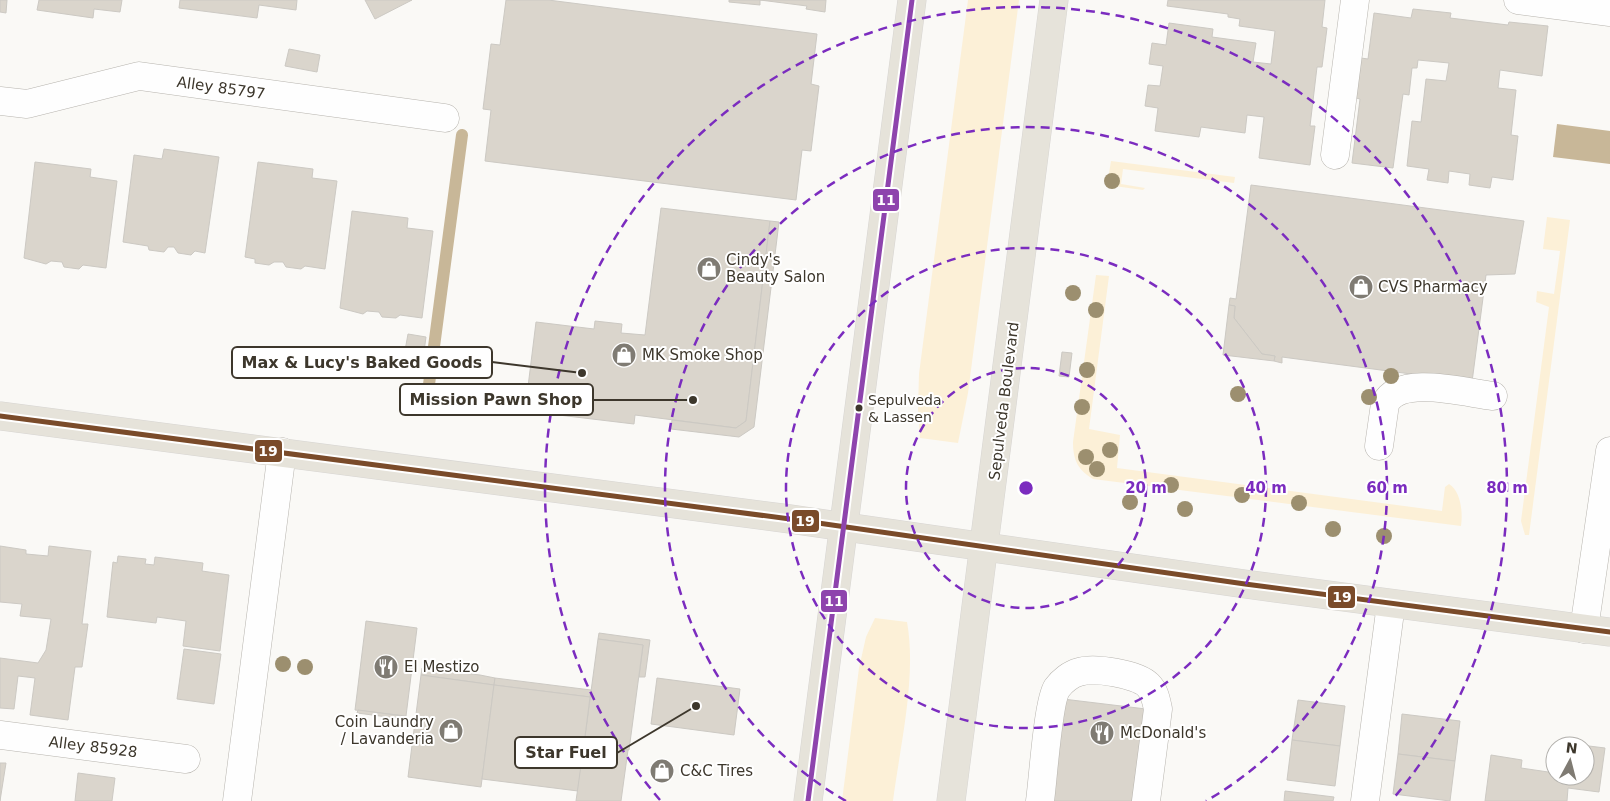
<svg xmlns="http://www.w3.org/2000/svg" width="1610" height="801" viewBox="0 0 1610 801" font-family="'DejaVu Sans',sans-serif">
	<rect width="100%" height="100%" fill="#faf9f6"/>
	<g fill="#fcf0d7">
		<polygon points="968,0 1019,0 968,393 958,443 920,438 918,409 919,374"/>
		<polygon points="1111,161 1235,177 1234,183 1123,169 1121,184 1145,188 1143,190 1107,185"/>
		<polygon points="1547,217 1570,220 1529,535 1525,535 1521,521 1549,307 1536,302 1537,291 1554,294 1560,251 1543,249"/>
		<path d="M1096 275 1109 276 1089 429 1120 435 1117 468 1442 511 1445 487 1449 484C1461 491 1463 513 1461 526L1093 479C1078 470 1073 460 1073 442Z"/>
		<path d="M875 618 907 622C917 677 900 746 893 801H842L859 668 866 637Z"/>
	</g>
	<polygon fill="#c8b798" points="1557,124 1610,131 1610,164 1553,157"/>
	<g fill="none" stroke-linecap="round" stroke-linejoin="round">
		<polyline stroke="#c8b798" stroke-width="12" points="428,392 462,135"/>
	</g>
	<g fill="#dad5cc" stroke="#ccc9c3">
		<polygon points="0,0 7,0 6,13 0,12"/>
		<polygon points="39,0 122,0 120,12 94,9 93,18 37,10"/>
		<polygon points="180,0 297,0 296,10 259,5 257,18 179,8"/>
		<polygon points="365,0 412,0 375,19"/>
		<polygon points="506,0 548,0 817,34 811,84 819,86 811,151 802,150 796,200 485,161 491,110 483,109 491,44 500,45"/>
		<polygon points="729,0 826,0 825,12 806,9 807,6 760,0 760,5 729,2"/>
		<polygon points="1168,0 1325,0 1322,27 1327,28 1322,67 1317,67 1310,126 1315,126 1310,165 1259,158 1264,117 1247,115 1245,133 1201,127 1199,137 1155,131 1158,108 1145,106 1148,85 1160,86 1163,66 1149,64 1152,43 1166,45 1169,23 1213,29 1212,37 1256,43 1253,62 1271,64 1275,31 1239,26 1240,19 1228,17 1228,14 1167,6"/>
		<polygon points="1413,9 1451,13 1450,18 1508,25 1509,22 1548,26 1542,76 1500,70 1498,88 1516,90 1511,135 1518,136 1513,180 1492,177 1490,188 1469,185 1470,174 1449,171 1448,183 1427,180 1429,169 1407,166 1412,121 1421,122 1426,79 1446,81 1449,63 1418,60 1417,68 1412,68 1409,95 1403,94 1393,168 1352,163 1360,99 1356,98 1361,58 1368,59 1374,13 1411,18"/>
		<polygon points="289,49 320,55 317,72 285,66"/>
		<polygon points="164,149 219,157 205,253 195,251 191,255 178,253 174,247 168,247 164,252 149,250 148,246 123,242 134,155 162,159"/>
		<polygon points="35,162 91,169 90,177 117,181 106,268 83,265 79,269 64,267 62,262 51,261 46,264 24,258"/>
		<polygon points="258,162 313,169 312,178 337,181 325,269 305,266 301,269 286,267 283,262 274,262 269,265 255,263 255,259 245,257"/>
		<polygon points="1251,185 1524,221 1515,274 1486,275 1472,382 1282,357 1282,363 1274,361 1275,356 1262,354 1234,318 1235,306 1229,305 1230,298 1236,299"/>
		<polygon points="661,208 770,221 746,421 736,428 635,415 634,424 525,411 536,322 594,329 595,321 622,324 621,333 645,335"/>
		<polygon points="352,211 408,218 407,228 433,231 422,318 400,315 396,318 382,317 379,312 367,311 363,314 340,308"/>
		<polygon points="770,221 779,222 754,427 739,437 671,429 672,420 736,428 746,421"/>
		<polygon points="1229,305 1235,306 1234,318 1262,354 1275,356 1274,361 1223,355"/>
		<polygon points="408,334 426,337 423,359 404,356"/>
		<polygon points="1062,352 1072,353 1069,377 1059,376"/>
		<polygon points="0,546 26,550 26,554 48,556 49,546 91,551 82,624 88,624 82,667 75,667 68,720 30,715 35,678 18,676 14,709 0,708 0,658 38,663 46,650 51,619 20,616 22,604 0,602"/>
		<polygon points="118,556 146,559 145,564 154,565 155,557 203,563 202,571 229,575 220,651 183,646 186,621 157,617 156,623 107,617 113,562 117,563"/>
		<polygon points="366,621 417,628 406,716 355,710"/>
		<polygon points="599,633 650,640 645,677 639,677 643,645 598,639"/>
		<polygon points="598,639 643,645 629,750 584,744"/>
		<polygon points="184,649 221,654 214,704 177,699"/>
		<polygon points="422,668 480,675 495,678 494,685 421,675"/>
		<polygon points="421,675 494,685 481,787 408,777"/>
		<polygon points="495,678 591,690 590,697 494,685"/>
		<polygon points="657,678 740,689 734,735 651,724"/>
		<polygon points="494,685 590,697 578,791 482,779"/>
		<polygon points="1063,699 1146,709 1140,801 1048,801"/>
		<polygon points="1298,700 1345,706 1340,746 1292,740"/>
		<polygon points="358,710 403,716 403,719 357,713"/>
		<polygon points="1402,714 1460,721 1455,761 1398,754"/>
		<polygon points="1292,740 1340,746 1335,786 1287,780"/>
		<polygon points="1565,743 1605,748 1599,792 1568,788 1567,801 1485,801 1491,755 1522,760 1521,768 1555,773 1555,776 1585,776 1585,746 1564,746"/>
		<polygon points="584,744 628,750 621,801 576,801"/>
		<polygon points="1398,754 1455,761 1450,801 1393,794"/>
		<polygon points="0,763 6,763 0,801"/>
		<polygon points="78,773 115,778 112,801 75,801"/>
		<polygon points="1285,791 1334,797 1333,801 1284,801"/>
	</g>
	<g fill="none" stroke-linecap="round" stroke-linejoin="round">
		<defs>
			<g id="minor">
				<polyline points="1518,0 1610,12"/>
				<polyline points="0,101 27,104 139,76 445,118"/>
				<polyline points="1335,155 1355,0"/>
				<path d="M1379 446 1385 404C1399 374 1466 393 1493 396"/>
				<polyline points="1584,629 1610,451"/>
				<polyline points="0,735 186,759"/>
				<polyline points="237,801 282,452"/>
				<path d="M1040 801C1043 780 1048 701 1057 688 1062 681 1071 674 1079 672 1094 667 1137 674 1148 685 1155 692 1156 700 1158 709L1146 801"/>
				<polyline points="1365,801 1391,604"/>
			</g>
			<g id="major">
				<polyline points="0,416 790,519 1245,584 1610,632"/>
				<polyline points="808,801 912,0"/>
				<polyline points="951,801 1054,0"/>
			</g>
		</defs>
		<use href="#minor" stroke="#b7b4ae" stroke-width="29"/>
		<use href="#major" stroke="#d7d5d2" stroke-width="29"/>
		<use href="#minor" stroke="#fefefe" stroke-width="28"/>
		<use href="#major" stroke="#e6e3da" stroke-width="28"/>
		<defs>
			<polyline id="bus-1" points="0,416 790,519 1245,584 1610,632"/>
			<polyline id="bus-2" points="808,801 912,0"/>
		</defs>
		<use href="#bus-1" stroke="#fff" stroke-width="9"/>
		<use href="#bus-2" stroke="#fff" stroke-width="9"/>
		<use href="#bus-1" stroke="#7a4b2a" stroke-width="5"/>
		<use href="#bus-2" stroke="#8e44ad" stroke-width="5"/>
	</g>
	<g fill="#9c8f6f">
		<circle cx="1112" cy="181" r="8"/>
		<circle cx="1073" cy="293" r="8"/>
		<circle cx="1096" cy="310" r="8"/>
		<circle cx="1087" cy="370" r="8"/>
		<circle cx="1391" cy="376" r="8"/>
		<circle cx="1238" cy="394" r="8"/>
		<circle cx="1369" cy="397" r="8"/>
		<circle cx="1082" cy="407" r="8"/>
		<circle cx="1110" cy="450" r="8"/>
		<circle cx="1086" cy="457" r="8"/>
		<circle cx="1097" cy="469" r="8"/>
		<circle cx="1171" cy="485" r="8"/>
		<circle cx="1242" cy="495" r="8"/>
		<circle cx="1130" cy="502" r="8"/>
		<circle cx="1299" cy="503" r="8"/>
		<circle cx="1185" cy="509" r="8"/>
		<circle cx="1333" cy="529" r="8"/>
		<circle cx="1384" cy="536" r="8"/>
		<circle cx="283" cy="664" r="8"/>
		<circle cx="305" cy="667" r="8"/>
	</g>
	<g fill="none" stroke="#7b2cbf" stroke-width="2.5" stroke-dasharray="9 6">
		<circle cx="1026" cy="488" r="120"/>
		<circle cx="1026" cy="488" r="240"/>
		<path d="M846 801A361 361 0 1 1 1206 801"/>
		<path d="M660 800A481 481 0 1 1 1392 800"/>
	</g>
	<defs>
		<symbol id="shop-disc" viewBox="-11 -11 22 22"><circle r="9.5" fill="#7f7b73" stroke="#fff"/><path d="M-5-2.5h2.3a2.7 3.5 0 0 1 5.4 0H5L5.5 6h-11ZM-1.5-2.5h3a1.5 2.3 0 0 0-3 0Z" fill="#fff"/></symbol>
		<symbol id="restaurant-disc" viewBox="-11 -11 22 22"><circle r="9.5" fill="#7f7b73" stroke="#fff"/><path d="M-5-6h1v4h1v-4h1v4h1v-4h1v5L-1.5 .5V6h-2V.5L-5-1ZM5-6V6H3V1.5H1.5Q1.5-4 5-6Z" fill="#fff"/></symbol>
	</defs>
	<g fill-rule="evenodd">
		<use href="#shop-disc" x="695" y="255" width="28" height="28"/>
		<use href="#shop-disc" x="1347" y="273" width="28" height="28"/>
		<use href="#shop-disc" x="610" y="341" width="28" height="28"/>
		<use href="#restaurant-disc" x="372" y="653" width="28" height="28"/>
		<use href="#shop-disc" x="437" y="717" width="28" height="28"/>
		<use href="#restaurant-disc" x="1088" y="719" width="28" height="28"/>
		<use href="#shop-disc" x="648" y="757" width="28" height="28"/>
	</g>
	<circle fill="#3d372c" stroke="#fff" stroke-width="2" cx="859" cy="408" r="4.5"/>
	<g text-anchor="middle" stroke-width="4" stroke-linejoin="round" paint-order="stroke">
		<g font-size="14" fill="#3d372c" stroke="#fff" text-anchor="start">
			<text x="868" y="405">Sepulveda<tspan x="868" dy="17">&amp; Lassen</tspan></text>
		</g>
		<g font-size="15" fill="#3d372c" stroke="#fff">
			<text transform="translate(221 88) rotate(8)" y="5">Alley 85797</text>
			<text transform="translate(1004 401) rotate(-83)" y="5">Sepulveda Boulevard</text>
			<text transform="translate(93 747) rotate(7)" y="5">Alley 85928</text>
		</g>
		<g font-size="15" fill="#3d372c" stroke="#fff" text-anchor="start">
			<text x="726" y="265">Cindy's<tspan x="726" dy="17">Beauty Salon</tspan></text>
			<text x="1378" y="292">CVS Pharmacy</text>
			<text x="642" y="360">MK Smoke Shop</text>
			<text x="404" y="672">El Mestizo</text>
			<text x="434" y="727" text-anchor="end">Coin Laundry<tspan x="434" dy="17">/ Lavanderia</tspan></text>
			<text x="1120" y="738">McDonald's</text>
			<text x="680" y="776">C&amp;C Tires</text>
		</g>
	</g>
	<circle cx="1026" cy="488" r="8" fill="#7b2cbf" stroke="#fff" stroke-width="2.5"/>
	<g font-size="15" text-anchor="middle" font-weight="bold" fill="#7b2cbf" stroke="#fff" stroke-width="4" stroke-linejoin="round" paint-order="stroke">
		<text x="1146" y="493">20 m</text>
		<text x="1266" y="493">40 m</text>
		<text x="1387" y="493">60 m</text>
		<text x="1507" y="493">80 m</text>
	</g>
	<path fill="none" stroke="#3d372c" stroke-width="2" d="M582 373L492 362M693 400L593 400M696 706L617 753"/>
	<g fill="#3d372c" stroke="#fff" stroke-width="2">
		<circle cx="582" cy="373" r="5"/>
		<circle cx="693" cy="400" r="5"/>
		<circle cx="696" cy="706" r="5"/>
	</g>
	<g fill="#fff" stroke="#3d372c" stroke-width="2">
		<rect x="232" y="347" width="260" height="31" rx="5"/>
		<rect x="400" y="384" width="193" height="31" rx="5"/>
		<rect x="515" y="737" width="102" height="31" rx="5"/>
	</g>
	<g font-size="16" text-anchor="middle" font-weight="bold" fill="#3d372c">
		<text x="362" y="368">Max &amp; Lucy's Baked Goods</text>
		<text x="496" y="405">Mission Pawn Shop</text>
		<text x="566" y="758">Star Fuel</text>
	</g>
	<g stroke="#fff" stroke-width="2">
		<rect x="872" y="188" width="28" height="24" rx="5" fill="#8e44ad"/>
		<rect x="254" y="439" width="29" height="24" rx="5" fill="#7a4b2a"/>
		<rect x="791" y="509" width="29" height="24" rx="5" fill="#7a4b2a"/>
		<rect x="1327" y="585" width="29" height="24" rx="5" fill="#7a4b2a"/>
		<rect x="820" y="589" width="28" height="24" rx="5" fill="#8e44ad"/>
	</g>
	<g font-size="14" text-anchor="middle" font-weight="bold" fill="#fff">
		<text x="886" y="205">11</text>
		<text x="268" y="456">19</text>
		<text x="805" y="526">19</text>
		<text x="1342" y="602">19</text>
		<text x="834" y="606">11</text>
	</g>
	<g transform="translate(1570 761) rotate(7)"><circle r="24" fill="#ffffff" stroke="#b1afab"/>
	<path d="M0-4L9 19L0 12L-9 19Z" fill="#7f7b73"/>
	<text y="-8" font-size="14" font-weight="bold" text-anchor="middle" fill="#3d372c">N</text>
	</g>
</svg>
